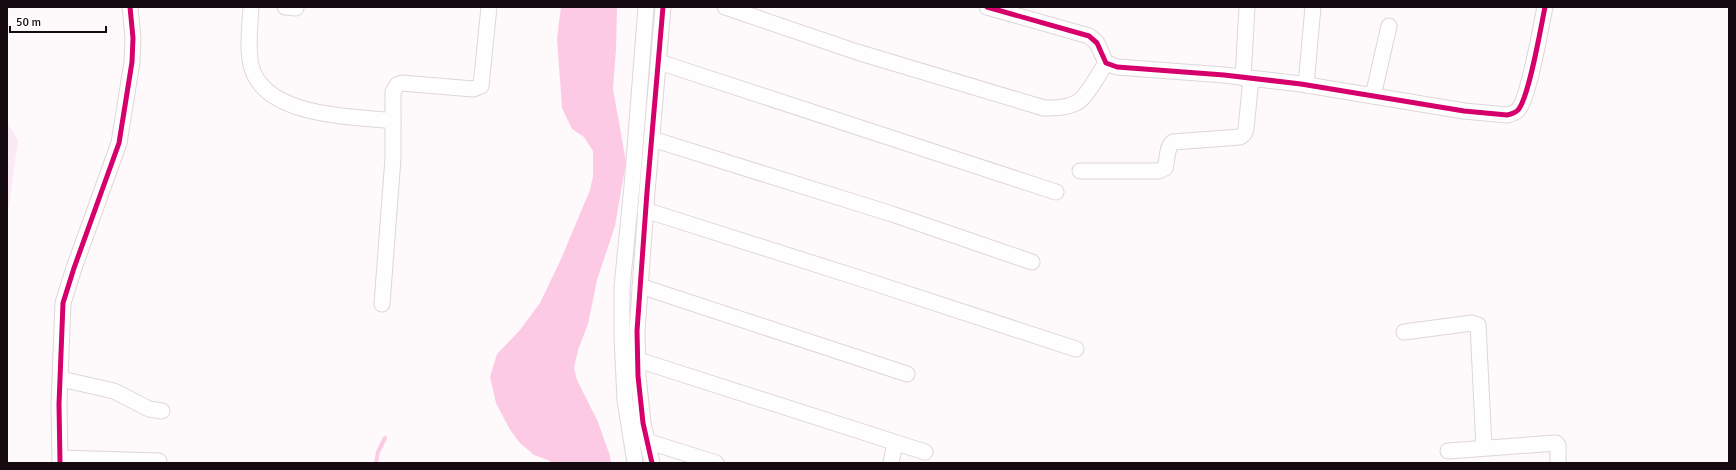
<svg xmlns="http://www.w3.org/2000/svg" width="1736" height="470" viewBox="0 0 1736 470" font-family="Signika,sans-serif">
	<rect width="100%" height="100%" fill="#fef9fb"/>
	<polygon fill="#fceaf3" points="7,122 18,140 7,220"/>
	<polygon fill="#fdcae6" points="561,7 617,7 616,49 613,89 626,162 615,226 597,280 588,324 578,350 574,368 577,380 598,422 610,456 611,463 550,463 550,461 534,455 519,442 509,428 496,403 490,377 497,354 520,330 540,303 561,259 590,190 593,176 593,151 584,137 572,129 562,108 557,38"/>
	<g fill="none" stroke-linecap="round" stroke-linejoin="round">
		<polyline stroke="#fdcae6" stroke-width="4" points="376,463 378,452 385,438"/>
		<defs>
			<g id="street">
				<path d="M251 7C250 26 247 46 251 65 263 117 351 116 393 121V92L397 85 402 83 473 89 481 86 489 7"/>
				<polyline points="285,7 296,8"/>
				<path d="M725 7 857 52 1044 108C1055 108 1066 108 1076 103 1087 98 1099 73 1106 63"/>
				<path d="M987 7 1089 36 1097 43 1106 63 1117 67 1224 75 1301 84 1464 111 1507 115C1512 114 1515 113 1518 110 1529 98 1541 26 1545 7"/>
				<polyline points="659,62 1056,192"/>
				<polyline points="1243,78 1247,7"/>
				<polyline points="1306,85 1313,7"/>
				<polyline points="1373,96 1389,26"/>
				<polyline points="652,139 892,214 1032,262"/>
				<path d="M1080 171H1159L1165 168C1168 160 1166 147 1173 142L1240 137 1244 134 1246 129 1251 79"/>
				<polyline points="645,210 862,279 1076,349"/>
				<polyline points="640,286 907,374"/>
				<polyline points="382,304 393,158 393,121"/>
				<polyline points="1404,332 1472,323 1478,325 1484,448"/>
				<polyline points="629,357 925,452"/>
				<polyline points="61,379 114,391 149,409 162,411"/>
				<polyline points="640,439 716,463"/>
				<polyline points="1448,451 1556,443 1558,445 1558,463"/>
				<polyline points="60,458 159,461"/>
				<polyline points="60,463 59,404 63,303 74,268 119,143 132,62 133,38 130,7"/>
				<polyline points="635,463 625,400 622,337 622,287 632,186 646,7"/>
				<polyline points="652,463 643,423 638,376 637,331 647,192 663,7"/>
				<polyline points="891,463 895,443"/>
			</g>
		</defs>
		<use href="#street" stroke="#ded6da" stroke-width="17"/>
		<use href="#street" stroke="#fffefe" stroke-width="15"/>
		<defs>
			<g id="cycleway">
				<path d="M987 7 1089 36 1097 43 1106 63 1117 67 1224 75 1301 84 1464 111 1507 115C1512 114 1515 113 1518 110 1529 98 1541 26 1545 7"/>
				<polyline points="60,463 59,404 63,303 74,268 119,143 132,62 133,38 130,7"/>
				<polyline points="652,463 643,423 638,376 637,331 647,192 663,7"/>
			</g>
		</defs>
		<use href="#cycleway" stroke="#fff" stroke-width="8"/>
		<use href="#cycleway" stroke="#d6006c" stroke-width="5"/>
	</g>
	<rect width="1736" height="470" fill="none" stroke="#150a10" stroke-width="16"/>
	<path d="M10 26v6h96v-6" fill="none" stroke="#150a10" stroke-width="2"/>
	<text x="16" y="26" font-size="12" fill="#150a10" stroke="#ffffff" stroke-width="3" paint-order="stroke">50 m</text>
</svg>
